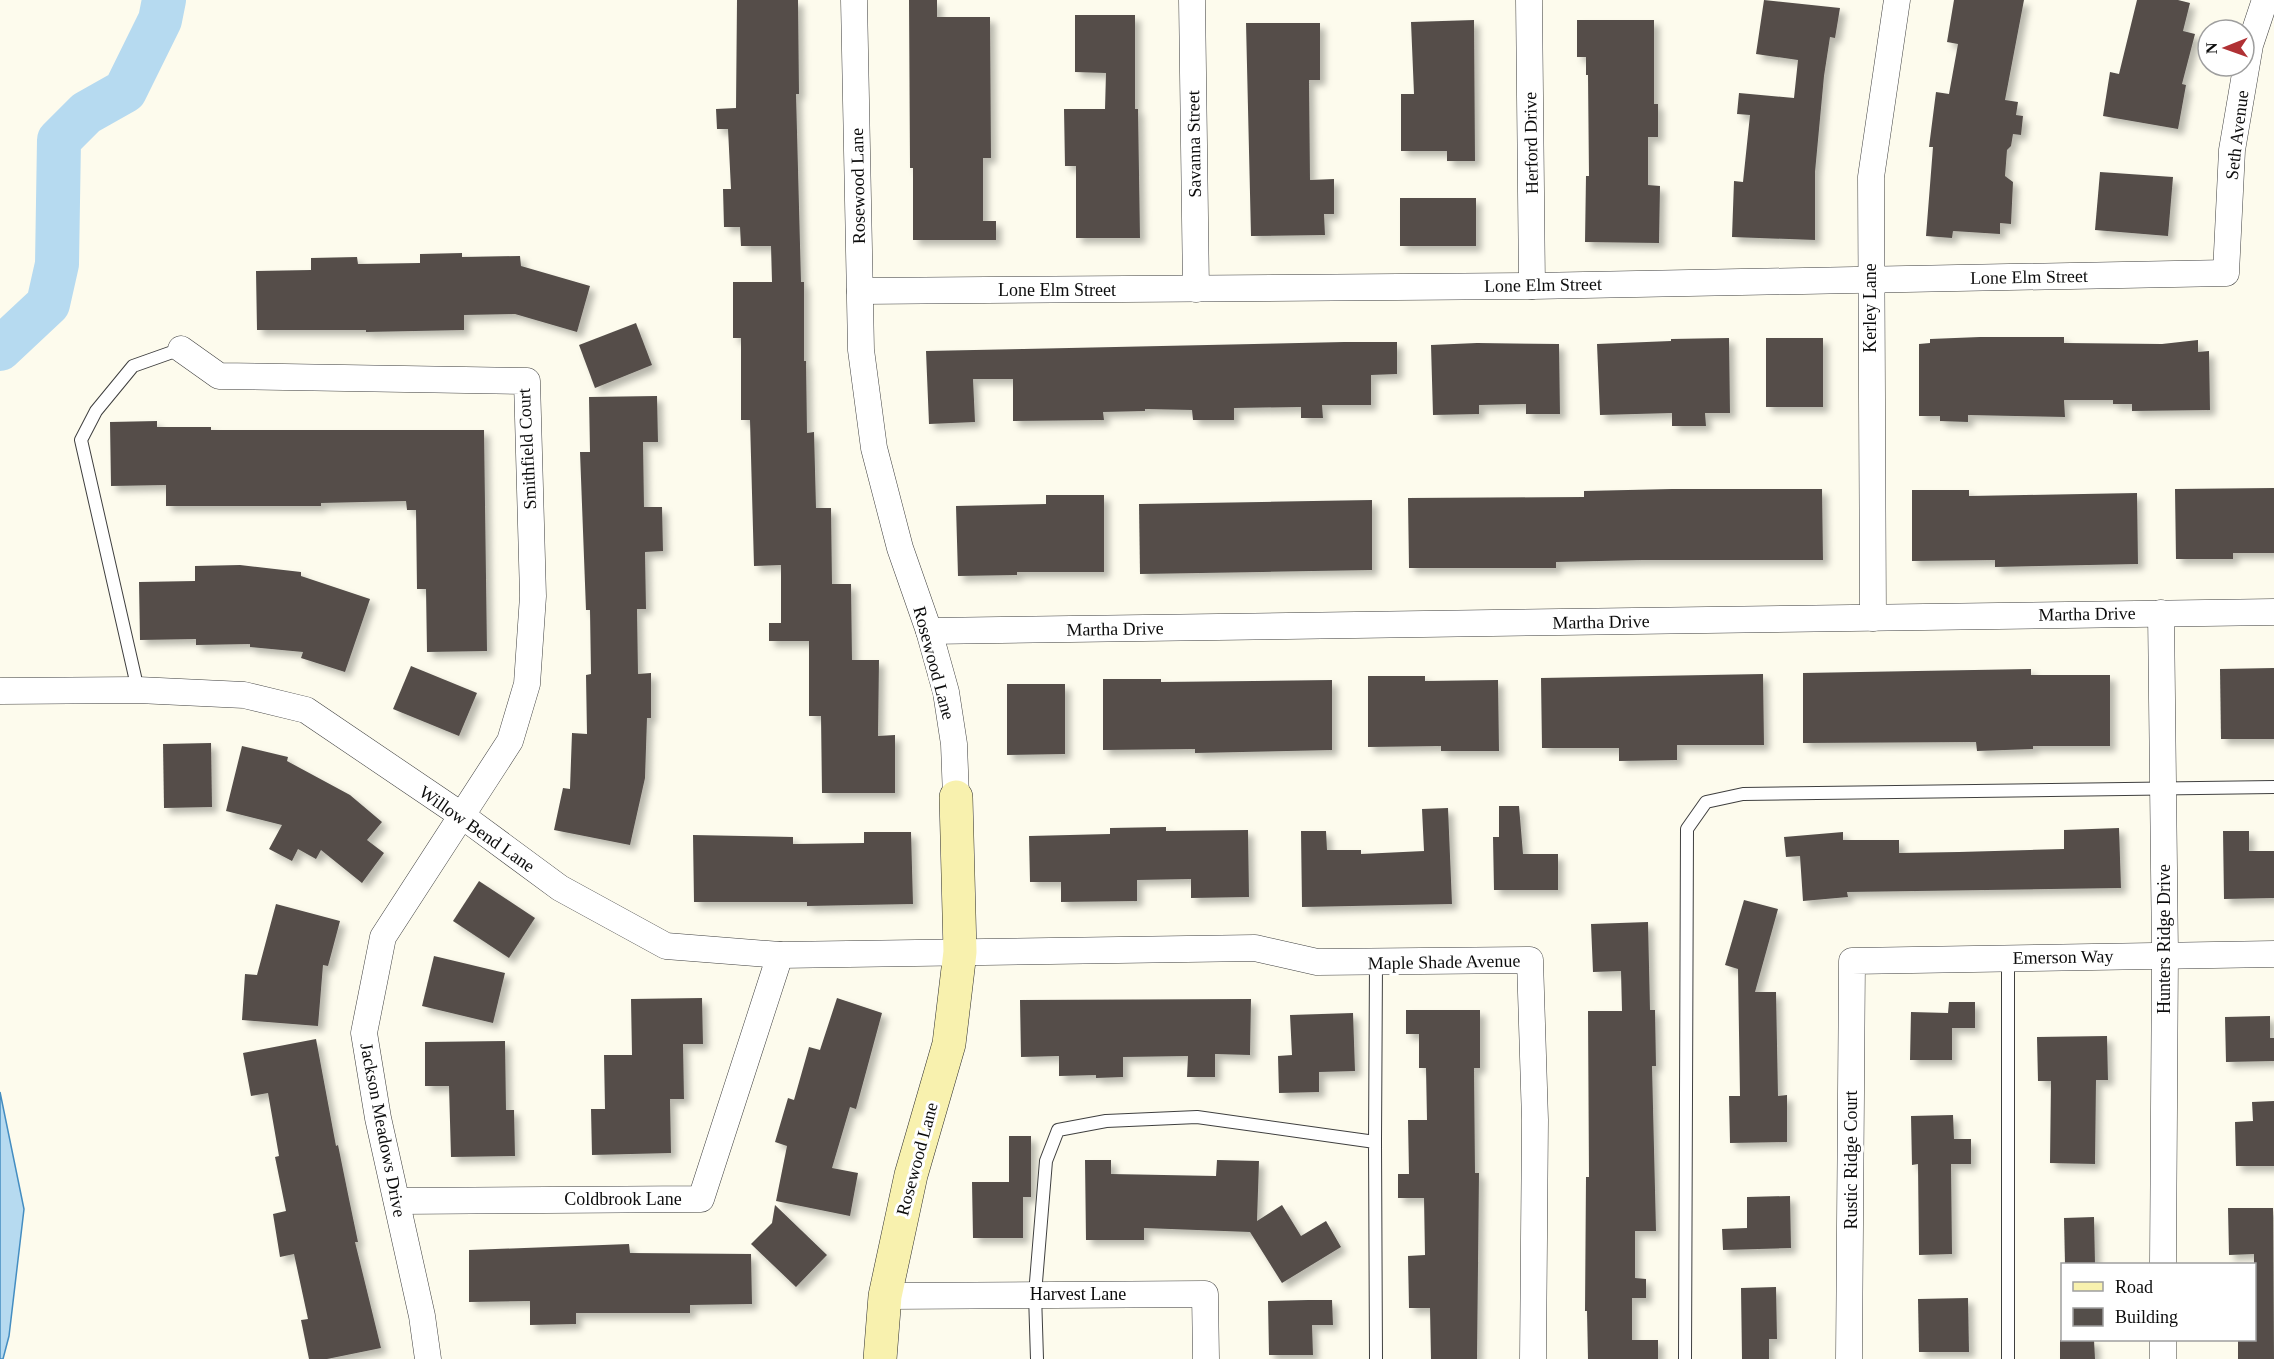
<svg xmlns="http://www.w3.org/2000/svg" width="2274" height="1359" viewBox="0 0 2274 1359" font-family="Georgia,serif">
	<defs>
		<filter id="shadow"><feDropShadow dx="5.5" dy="5.5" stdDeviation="3" flood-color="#0004"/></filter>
	</defs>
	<rect width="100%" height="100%" fill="#fdfbed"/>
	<polygon fill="#b6daf0" stroke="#448dc1" stroke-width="1.5" points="0,1092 24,1209 9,1336 3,1359 0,1359"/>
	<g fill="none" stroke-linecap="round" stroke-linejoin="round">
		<polyline stroke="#b6daf0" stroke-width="44" points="0,349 48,304 57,264 59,140 86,113 125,91 160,20 164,0"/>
	</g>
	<g fill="#544e4a" filter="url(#shadow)">
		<polygon points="737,0 798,0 799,94 796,94 801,282 804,282 804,361 806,361 807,433 814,432 816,508 831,508 832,584 851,584 852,660 879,660 878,736 895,735 895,793 822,793 821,716 809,716 809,641 769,641 769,623 781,623 781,565 754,566 750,420 741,420 741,338 733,338 733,282 772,282 771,246 741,246 740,227 724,227 723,189 731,189 728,129 717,129 716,109 736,108"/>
		<polygon points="909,0 937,0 937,17 990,17 991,158 983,158 983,221 996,221 996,240 913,240 913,168 910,168"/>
		<polygon points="1764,0 1840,8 1835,38 1830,37 1824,76 1815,172 1815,240 1732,237 1734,181 1743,182 1750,115 1737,114 1739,93 1794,98 1798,60 1756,54"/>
		<polygon points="1954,0 2024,0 2005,100 2018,102 2016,115 2023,116 2021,135 2013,134 2011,146 2007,150 2005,176 2013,182 2011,224 2000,223 2000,234 1953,231 1952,238 1926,236 1933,147 1929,147 1936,92 1949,94 1958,44 1947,42"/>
		<polygon points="2137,0 2178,0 2190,3 2183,31 2195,34 2182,84 2186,85 2178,129 2103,116 2110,72 2119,74"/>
		<polygon points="1075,15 1135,15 1135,109 1138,109 1140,238 1076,238 1076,166 1065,166 1064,109 1105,109 1106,73 1075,72"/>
		<polygon points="1474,20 1475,161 1447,161 1447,151 1401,151 1401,94 1414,94 1411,22"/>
		<polygon points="1577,20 1654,20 1654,104 1658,104 1658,137 1648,137 1648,185 1660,186 1659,243 1585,242 1586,176 1589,176 1588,75 1586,75 1586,57 1577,57"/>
		<polygon points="1246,23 1320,23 1320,80 1309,80 1310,180 1334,179 1334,214 1324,214 1325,235 1251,236"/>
		<polygon points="2100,172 2173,177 2168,236 2095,230"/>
		<rect x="1400" y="198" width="76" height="48"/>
		<polygon points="462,253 462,257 520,256 521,266 590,286 577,332 515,314 464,315 464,330 366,332 366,330 257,330 256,271 311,270 311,258 357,257 358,264 420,263 420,254"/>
		<polygon points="636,323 652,365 595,388 579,345"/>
		<polygon points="1980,337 2064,337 2064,343 2162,344 2198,340 2198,352 2209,351 2210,410 2132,411 2132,404 2113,404 2113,400 2064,400 2065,417 1968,415 1968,422 1940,421 1940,416 1919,416 1919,344 1930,343 1930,339"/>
		<polygon points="1729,338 1730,413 1705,413 1706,426 1672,426 1672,413 1600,415 1597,344 1671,341 1671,339"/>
		<rect x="1766" y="338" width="57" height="69"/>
		<polygon points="1344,342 1397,342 1397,374 1371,375 1371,405 1322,405 1323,418 1301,418 1301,407 1234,408 1234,420 1193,420 1192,410 1145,409 1145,411 1103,412 1104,420 1013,421 1013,379 973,379 975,422 929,424 926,351"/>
		<polygon points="1477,343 1559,344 1560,414 1526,414 1526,404 1479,405 1479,414 1433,415 1431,345"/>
		<polygon points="657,396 658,442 643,442 644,507 662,507 663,551 645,552 646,609 637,609 638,674 651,673 651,718 647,718 645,778 630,845 554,830 563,788 570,789 572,733 587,734 586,675 591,674 590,610 586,610 580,452 590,452 589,397"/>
		<polygon points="157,421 157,427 211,427 211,430 484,430 487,651 427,652 426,589 417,589 416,510 407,510 406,501 321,503 321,506 166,506 166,485 111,486 110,422"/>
		<polygon points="2274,488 2274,553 2233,553 2233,559 2176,559 2175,489"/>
		<polygon points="1672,489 1822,489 1823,560 1642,560 1556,562 1556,568 1409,568 1408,498 1584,497 1584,491"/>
		<polygon points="1912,490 1969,490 1969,496 2137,493 2138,564 1995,567 1995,560 1912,561"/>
		<polygon points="1046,495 1104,495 1104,572 1017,572 1017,575 958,576 956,506 1046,504"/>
		<polygon points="1372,500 1372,570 1140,574 1139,504"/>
		<polygon points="240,565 301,572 301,576 370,599 345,672 301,658 303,652 250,647 250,644 196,645 196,639 140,640 139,582 195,581 195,566"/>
		<polygon points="411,666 477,693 459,736 393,709"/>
		<polygon points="2274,668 2274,739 2221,739 2220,669"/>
		<polygon points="2031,669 2031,675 2110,675 2110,746 2033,746 2033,749 1977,751 1976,742 1803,743 1803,673"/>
		<polygon points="1763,674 1764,745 1677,745 1677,760 1619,761 1619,748 1542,748 1541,678"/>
		<polygon points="1368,676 1425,676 1425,681 1498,680 1499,751 1441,751 1441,746 1368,747"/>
		<polygon points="1103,679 1161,679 1161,682 1332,680 1332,750 1195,753 1195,749 1103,750"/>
		<polygon points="1007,684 1065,684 1065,754 1007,755"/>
		<polygon points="211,743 212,807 164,808 163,744"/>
		<polygon points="242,746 288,757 287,761 350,795 382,822 367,840 384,853 362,883 321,850 316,859 298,849 292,861 269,849 282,825 226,811"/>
		<polygon points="1499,806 1519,806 1523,854 1558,854 1558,890 1494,890 1493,837 1499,837"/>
		<polygon points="1448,808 1452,904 1302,907 1301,831 1326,831 1327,850 1361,850 1361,854 1424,851 1422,809"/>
		<polygon points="1166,827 1166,831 1248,830 1249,897 1191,898 1191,879 1137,880 1137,901 1061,902 1061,882 1030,882 1029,836 1110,834 1110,828"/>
		<polygon points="2119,828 2121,888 1847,892 1848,897 1803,901 1800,856 1786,857 1784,837 1843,832 1843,840 1899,840 1899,853 1959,852 2064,849 2064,830"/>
		<polygon points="2223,831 2249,831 2249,851 2274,851 2274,898 2224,899"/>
		<polygon points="864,832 911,832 913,904 807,906 807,902 694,902 693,835 793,837 793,844 864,843"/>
		<polygon points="479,881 535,918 509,958 453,921"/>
		<polygon points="1744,900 1778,909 1755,992 1776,992 1778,1096 1787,1095 1787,1142 1730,1143 1729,1096 1740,1096 1738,969 1725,965"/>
		<polygon points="276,904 340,921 328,966 323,965 318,1026 242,1020 245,974 257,975"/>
		<polygon points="1648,922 1650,1010 1655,1010 1656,1066 1652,1066 1656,1231 1635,1231 1635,1278 1646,1279 1646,1298 1632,1298 1632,1340 1658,1340 1658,1359 1588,1359 1587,1311 1585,1311 1586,1177 1589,1177 1588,1011 1622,1011 1621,971 1593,972 1591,924"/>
		<polygon points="434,956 505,973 493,1023 422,1006"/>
		<polygon points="702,998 703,1044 683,1044 684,1099 670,1099 671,1153 592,1155 591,1109 605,1109 604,1055 632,1055 631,999"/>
		<polygon points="837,998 882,1013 856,1109 850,1107 832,1168 858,1173 850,1216 776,1201 787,1146 775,1142 788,1098 794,1100 809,1047 820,1050"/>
		<polygon points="1251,999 1250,1055 1215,1054 1215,1077 1187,1077 1188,1056 1123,1057 1123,1077 1096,1078 1096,1075 1059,1076 1059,1056 1021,1057 1020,1000"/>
		<polygon points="1949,1002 1975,1002 1975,1028 1952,1028 1952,1060 1910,1060 1911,1012 1948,1013"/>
		<polygon points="1406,1010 1480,1010 1480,1068 1474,1068 1475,1173 1479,1173 1477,1359 1431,1359 1430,1308 1409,1308 1408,1256 1425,1255 1424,1198 1398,1198 1398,1174 1409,1174 1408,1120 1427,1120 1426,1068 1419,1068 1419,1034 1406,1034"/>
		<polygon points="1353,1013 1355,1071 1319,1072 1319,1092 1279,1093 1278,1056 1292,1055 1290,1015"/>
		<polygon points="2270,1016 2270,1038 2274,1038 2274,1061 2226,1062 2225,1017"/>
		<polygon points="2107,1036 2108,1080 2096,1080 2095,1164 2050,1163 2051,1081 2038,1081 2037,1037"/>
		<polygon points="316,1039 336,1146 338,1145 349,1199 358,1242 355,1242 381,1348 327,1359 309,1359 301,1320 308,1319 294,1254 280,1257 273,1214 286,1211 275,1157 279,1156 268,1093 251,1096 243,1053"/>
		<polygon points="505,1041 506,1110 514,1110 515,1156 451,1157 449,1086 425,1086 425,1042"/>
		<polygon points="2274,1101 2274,1166 2236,1166 2235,1122 2253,1121 2252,1102"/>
		<polygon points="1953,1115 1954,1139 1971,1139 1971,1164 1951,1164 1952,1254 1919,1255 1918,1164 1912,1165 1911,1116"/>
		<polygon points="1009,1136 1031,1136 1031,1197 1023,1197 1023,1238 973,1238 972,1182 1009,1182"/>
		<polygon points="1085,1160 1111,1160 1111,1174 1216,1176 1217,1160 1259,1161 1257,1221 1282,1205 1301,1236 1326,1221 1341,1247 1282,1283 1250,1232 1144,1228 1144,1240 1086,1240"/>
		<polygon points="1790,1196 1791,1248 1723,1250 1722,1229 1747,1228 1747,1197"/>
		<polygon points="775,1205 827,1255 796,1287 751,1244 772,1223"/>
		<polygon points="2228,1208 2273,1208 2274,1359 2238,1359 2238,1340 2254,1340 2254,1254 2229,1255"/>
		<polygon points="2094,1217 2095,1264 2065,1264 2064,1218"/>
		<polygon points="629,1244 630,1253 751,1254 752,1304 690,1305 690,1313 576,1313 576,1324 530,1325 530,1301 469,1302 469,1250"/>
		<polygon points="1776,1287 1777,1339 1769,1339 1769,1359 1742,1359 1741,1288"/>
		<polygon points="1968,1298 1969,1352 1919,1352 1918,1299"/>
		<polygon points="1308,1300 1332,1300 1333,1325 1312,1325 1313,1355 1269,1355 1268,1301"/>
		<polygon points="2060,1340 2094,1340 2095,1359 2060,1359"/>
	</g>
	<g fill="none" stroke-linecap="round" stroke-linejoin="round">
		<defs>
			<g id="lane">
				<polyline points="138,690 81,440 96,411 133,366 181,349"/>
				<polyline points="2008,958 2008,1359"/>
				<polyline points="1375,1142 1376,963"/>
				<polyline points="1037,1359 1035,1294 1046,1161 1058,1130 1106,1121 1197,1117 1375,1142 1376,1359"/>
				<polyline points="1685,1359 1687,829 1706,802 1743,794 2274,787"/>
			</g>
			<g id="street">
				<polyline points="854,0 861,350 874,448 900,548 929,631 946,692 954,744 956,797"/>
				<polyline points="1192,0 1196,289"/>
				<polyline points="1529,0 1532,286"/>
				<polyline points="860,291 1532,286 2226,273 2232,150 2250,45 2265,0"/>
				<polyline points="181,349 219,376 527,381 533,596 527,684 510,741 383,937 364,1033 378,1118 422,1316 428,1359"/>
				<polyline points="2161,613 2165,954 2163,1264"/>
				<polyline points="1873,618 1871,177 1897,0"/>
				<polyline points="929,631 2274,612"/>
				<polyline points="0,691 138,690 244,695 306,710 461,815 560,888 666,946 780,955 1255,948 1317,962 1530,960 1535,1120 1533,1359"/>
				<polyline points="397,1201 701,1199 780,955"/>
				<polyline points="885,1296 1205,1294 1206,1359"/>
				<polyline points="1849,1359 1852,961 2274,954"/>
				<polyline points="2163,1359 2163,1340"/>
			</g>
			<polyline id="secondary" points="880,1359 885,1296 911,1175 949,1044 960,952 956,797"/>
		</defs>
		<use href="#lane" stroke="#3f3f3f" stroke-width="14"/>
		<use href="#street" stroke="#3f3f3f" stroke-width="27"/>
		<use href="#secondary" stroke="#2e2e2e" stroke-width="34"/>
		<use href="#lane" stroke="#fff" stroke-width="12"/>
		<use href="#street" stroke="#fff" stroke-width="26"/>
		<use href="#secondary" stroke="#f8f1ae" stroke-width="33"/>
	</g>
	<g text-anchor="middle" stroke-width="6" stroke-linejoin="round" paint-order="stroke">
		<g font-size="18" fill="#0c0c0c" stroke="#fff">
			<text transform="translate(2237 135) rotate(-83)" y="6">Seth Avenue</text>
			<text transform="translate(1531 143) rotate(-91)" y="6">Herford Drive</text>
			<text transform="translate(1194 144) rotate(-91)" y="6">Savanna Street</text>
			<text transform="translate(858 186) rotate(-91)" y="6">Rosewood Lane</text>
			<text transform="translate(2029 277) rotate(-1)" y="6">Lone Elm Street</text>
			<text transform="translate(1543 285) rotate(-1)" y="6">Lone Elm Street</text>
			<text x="1057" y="296">Lone Elm Street</text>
			<text transform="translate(1870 308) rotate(-90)" y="6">Kerley Lane</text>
			<text transform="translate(527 449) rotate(-93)" y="6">Smithfield Court</text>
			<text transform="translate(2087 614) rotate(-1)" y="6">Martha Drive</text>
			<text transform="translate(1601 622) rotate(-1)" y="6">Martha Drive</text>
			<text transform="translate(1115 629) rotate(-1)" y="6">Martha Drive</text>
			<text transform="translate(934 663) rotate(75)" y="6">Rosewood Lane</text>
			<text transform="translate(477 829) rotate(35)" y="6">Willow Bend Lane</text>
			<text transform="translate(2164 939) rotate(-90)" y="6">Hunters Ridge Drive</text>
			<text transform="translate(2063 957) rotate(-1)" y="6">Emerson Way</text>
			<text transform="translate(1444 962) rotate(-1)" y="6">Maple Shade Avenue</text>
			<text transform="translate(383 1130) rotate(79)" y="6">Jackson Meadows Drive</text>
			<text transform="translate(917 1159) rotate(-75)" y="6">Rosewood Lane</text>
			<text transform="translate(1851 1160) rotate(-90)" y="6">Rustic Ridge Court</text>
			<text x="623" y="1205">Coldbrook Lane</text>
			<text x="1078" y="1300">Harvest Lane</text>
		</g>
	</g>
	<rect x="2061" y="1263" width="195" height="78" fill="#ffffff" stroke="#9e9e9e" stroke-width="1.5"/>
	<rect x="2073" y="1282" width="30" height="9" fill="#f8f1ae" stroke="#9e9e9e" stroke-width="1.5"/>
	<text x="2115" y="1293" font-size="18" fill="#0c0c0c">Road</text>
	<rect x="2073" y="1308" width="30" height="18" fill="#544e4a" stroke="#9e9e9e" stroke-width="1.5"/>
	<text x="2115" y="1323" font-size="18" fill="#0c0c0c">Building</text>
	<g transform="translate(2226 48) rotate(269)"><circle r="28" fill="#ffffff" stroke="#9e9e9e" stroke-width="1.5"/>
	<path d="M0-4.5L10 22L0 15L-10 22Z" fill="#b03134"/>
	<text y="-9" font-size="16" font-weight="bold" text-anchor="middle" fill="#0c0c0c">N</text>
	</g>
</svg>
